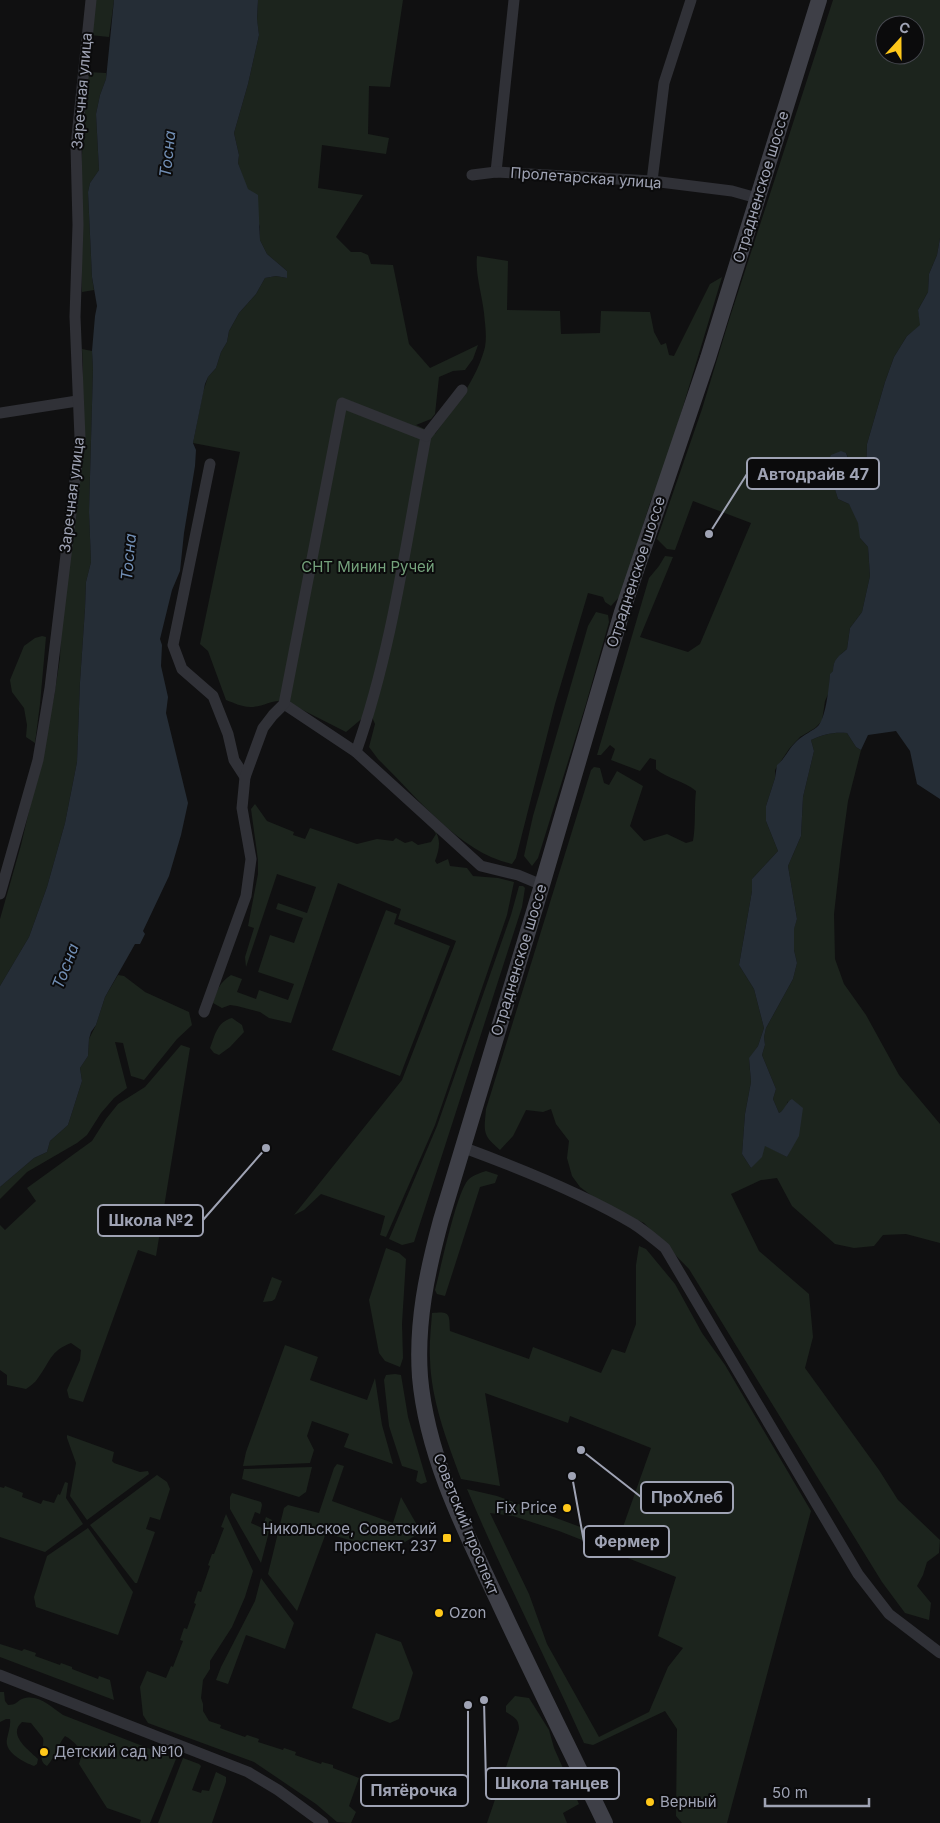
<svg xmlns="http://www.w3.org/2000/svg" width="940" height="1823" viewBox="0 0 940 1823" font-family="Inter,sans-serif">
	<rect width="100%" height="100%" fill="#101011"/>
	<g fill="#1c241d" fill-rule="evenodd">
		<polygon points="94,0 114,0 109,37 90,35"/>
		<path d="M258 0H403L390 87 369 86 368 134 389 138 386 154 322 145 318 188 363 195 336 237 351 252H361L368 255 371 264 393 265 409 344 430 368 478 345 473 359 465 370 453 371 439 377 435 414 431 419 416 425 435 434C454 408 477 379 485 347 487 336 485 324 484 313 482 294 475 274 477 256L508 261 507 310 560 311 561 334 600 333 601 311 650 312 654 332 661 345 666 343 669 355 674 356 710 284 722 277 660 483 651 500 621 595 611 606 605 602 603 597 588 593 555 704 516 858 512 864C460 853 415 795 378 759L369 747 375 724 372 717 365 716 346 732 285 701C273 699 263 707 250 707 242 707 234 703 226 700L208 651 200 644 240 452 193 443 203 392 208 377 216 368 221 352 227 342 229 331 239 313 256 294 265 278 276 276 287 278V271L267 254 260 240V227L238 163 239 155 234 133 248 84 259 35 257 20Z"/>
		<path d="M833 0H940V238L937 255 929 274 928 292 918 310 921 325 907 336 894 357 885 382 867 444 866 474 860 475 852 466 846 453 832 479 838 499 849 504 854 512 860 527V538L868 547 870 576 862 612 850 628 847 649C839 656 833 660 833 671L830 675 829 692 825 701 822 721 815 728 800 737 789 749 775 770V778L766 806V821L778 851 752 879V891L739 965 754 989 764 1028 758 1046 749 1059 751 1082 745 1114 742 1154 751 1168 765 1145 787 1157 790 1151 788 1101 785 1109 779 1113 773 1099 776 1089 762 1055 765 1045 764 1037 766 1028 793 979 797 963 794 950V928L797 919 788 866 801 836 803 797 814 751 811 740C824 734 833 732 847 733L856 747 861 750 848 801 841 852 834 914 835 959 844 984 866 1015 899 1075 940 1124V1243L906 1234 883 1235 874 1246 854 1248 835 1244 792 1206 777 1178 761 1180 731 1194 759 1251 809 1294 813 1337 805 1368 879 1470 898 1500 940 1540 939 1553 927 1562 923 1575 917 1586 931 1603 929 1620 905 1613 882 1582 689 1269 644 1223 604 1205 580 1187 572 1176 567 1158 569 1141 556 1124 551 1109 543 1112 526 1110 513 1136 500 1150C482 1135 484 1132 486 1109L591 770 594 767 600 768 604 783 609 785 617 771 643 786 630 826 644 841 667 834 686 843 693 841C696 824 694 808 696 791 684 781 668 779 656 769V760L650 758 640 771 611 760 615 749 610 745 601 755H597L649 578 659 566 665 556 673 557 640 637 688 652 700 644 751 523 693 501 675 550 667 549 657 539 702 409 729 320ZM885 25H915V55H885Z"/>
		<polygon points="87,72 106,73 106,79 100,95 96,114 99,170 90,183 88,192 92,277 94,290 82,292 80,187"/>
		<polygon points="82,349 92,351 93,369 89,512 91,562 86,582 85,609 80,682 77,762 65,823 47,887 29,937 0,986 0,919 21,845 34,790 54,697 60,658 61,626 83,440 83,366"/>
		<polygon points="596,612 608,615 609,622 586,704 538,858 532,866 524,856 533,816 588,626"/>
		<polygon points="42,636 46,637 40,704 35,743 26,737 27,725 24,708 12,692 10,680 24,646 35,638"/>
		<path d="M255 804 267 821 294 832 293 835 305 839 310 828 357 844 377 839 393 841 396 838 405 843 412 841 418 845 431 842 436 834 430 824C441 836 441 845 435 861L437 864 448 859 450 866 467 868 473 876 498 878 514 882 507 915 435 1125 386 1237 380 1235 385 1216 321 1194 304 1210 294 1215 402 1080 456 941 398 919 401 909 338 883 291 1023 269 1018 260 1012 237 1006 230 1005 222 1008 213 1003C216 991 220 982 231 975L242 979 237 992 256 999 259 990 288 1000 294 984 258 972 270 935 294 943 303 918 276 909 278 903 307 913 316 887 277 874 246 967 245 957 254 928 248 926 258 874V860L251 809Z"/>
		<polygon points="519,886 523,886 525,888 522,907 415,1239 414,1242 402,1245 389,1239 437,1126 511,915"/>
		<polygon points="386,910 397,914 394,924 450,946 400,1076 332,1050"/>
		<polygon points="118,975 124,976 145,992 189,1012 192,1025 177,1039 144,1080 131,1076 123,1043 115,1042 127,1088 114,1098 101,1113 87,1135 77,1143 27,1172 0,1199 0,1187 34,1158 47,1152 50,1141 68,1125 82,1081 80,1068 88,1056 89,1039 96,1025 105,997"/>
		<path d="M232 1018 242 1025 244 1032 230 1047 219 1055 214 1053 210 1048C215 1035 217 1022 232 1018Z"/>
		<path d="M181 1045 190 1048 156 1256 138 1250 83 1402 69 1398 67 1390 80 1360 81 1350 71 1343C50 1351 50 1362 38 1378 35 1383 30 1386 26 1389L7 1385V1375L0 1370V1225L5 1230 36 1201 27 1188 92 1141 106 1119 118 1104 145 1087Z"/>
		<path d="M486 1171 498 1175 495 1183 480 1187 445 1296 437 1294 435 1290C441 1268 456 1194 468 1180 473 1175 480 1173 486 1171Z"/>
		<path d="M639 1246 646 1249 675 1284 702 1333 725 1365 811 1511 727 1823H682L676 1816 677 1729 665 1711 593 1745 584 1743C546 1658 503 1575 467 1489L497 1496 618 1541 651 1448 570 1416 568 1423 485 1393 500 1486 461 1479C447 1441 431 1400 430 1359 429 1344 431 1328 432 1313 451 1311 449 1314 450 1331L529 1359 533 1347 601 1373 612 1349 625 1353 636 1324V1265ZM490 1513 513 1516 559 1531 676 1577 658 1636 683 1648 668 1667 649 1712 599 1737 547 1644 529 1594Z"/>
		<polygon points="386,1248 399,1253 406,1259 402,1324 403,1358 400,1367 385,1361 379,1353 369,1300"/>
		<polygon points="272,1277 282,1281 275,1299 272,1301 263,1302"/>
		<polygon points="285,1345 318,1357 310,1380 367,1400 375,1378 382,1425 393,1464 344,1447 349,1434 312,1421 307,1436 314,1450 310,1463 243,1466 246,1452"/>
		<polygon points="395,1374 401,1375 408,1417 427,1482 421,1484 416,1481 418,1471 402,1466 389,1426 384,1380 386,1375"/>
		<polygon points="67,1435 114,1452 112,1461 114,1463 140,1472 148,1471 149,1474 87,1520 70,1496 76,1463 67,1438"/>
		<polygon points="337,1464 344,1466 332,1501 393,1523 401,1497 421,1532 389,1552 326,1533 297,1611 268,1574 284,1508 288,1505 319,1513 334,1468"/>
		<polygon points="312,1467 306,1492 299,1497 242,1479 244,1469"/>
		<polygon points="157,1475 167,1482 170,1489 160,1520 150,1517 146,1529 155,1532 137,1583 135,1583 90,1525"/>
		<polygon points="65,1482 68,1483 66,1498 83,1524 45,1552 0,1537 0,1487 4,1488 5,1486 23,1493 22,1497 41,1504 43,1500 54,1503 58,1494 60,1495"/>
		<polygon points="232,1493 261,1502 262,1505 260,1514 255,1512 251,1523 262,1528 266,1517 272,1520 261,1563 230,1509 230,1497"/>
		<polygon points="226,1514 253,1571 245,1597 232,1627 210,1661 210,1669 203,1680 201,1698 203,1704 203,1711 209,1721 221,1725 220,1728 245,1737 247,1735 259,1739 258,1742 283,1750 284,1748 296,1752 295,1755 321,1764 322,1762 333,1765 333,1768 359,1778 349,1806 356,1812 351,1823 337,1822 316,1804 254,1762 148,1723 143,1715 140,1687 147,1671 166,1678 171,1666 173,1667 183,1641 180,1640 184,1628 187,1629 196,1604 194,1603 198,1591 201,1592 210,1566 208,1565 212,1554 214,1554 224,1528 221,1527"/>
		<polygon points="88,1528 133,1592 118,1635 36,1607 34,1597 47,1556"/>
		<polygon points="261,1578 294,1623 285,1649 246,1635 228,1684 216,1680 221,1667 255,1601"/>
		<polygon points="376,1633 401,1642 413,1673 399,1719 390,1723 352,1708"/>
		<polygon points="0,1644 22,1651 24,1649 36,1653 35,1656 60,1665 61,1663 72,1667 72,1669 98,1679 99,1676 110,1680 114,1700 0,1657"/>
		<path d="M0 1692H4L5 1701 8 1705C16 1705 16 1702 22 1699 38 1693 51 1707 63 1715L176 1759 150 1823H140L141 1820 107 1808 79 1764C84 1751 76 1742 65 1736 58 1744 56 1756 47 1766 36 1760 45 1748 43 1738L31 1723 22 1722C7 1735 29 1750 38 1759L37 1764 34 1766C23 1762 4 1752 7 1739 8 1733 11 1726 10 1719H6L0 1722Z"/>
		<path d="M515 1696 529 1698 549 1730 554 1748 579 1804 563 1813 567 1823H487L519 1729C519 1719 514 1717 506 1712V1706Z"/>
		<polygon points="183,1758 199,1764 201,1766 192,1790 201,1793 202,1790 209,1791 216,1772 226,1777 226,1782 212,1823 158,1823"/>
	</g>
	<g fill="#252d36">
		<polygon points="114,0 258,0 257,19 259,35 248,84 234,133 239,155 238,163 248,189 258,195 260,240 267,254 287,271 287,278 276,276 265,278 256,294 239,313 229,331 227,342 221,352 216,368 208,377 205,384 193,443 196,450 195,466 184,533 180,571 172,590 160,639 162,645 161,666 168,697 166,713 188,803 181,835 169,876 143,931 145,934 140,944 135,944 105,997 96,1025 91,1032 89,1039 88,1056 80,1068 82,1081 68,1125 50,1141 47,1152 34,1158 0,1187 0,986 29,937 47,887 65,823 77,762 80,682 85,609 86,582 91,562 89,512 93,369 92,351 95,316 97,306 92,277 88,192 90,183 99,170 96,114 100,95 106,79"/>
		<path d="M940 238V799L917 784 910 751 896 731 868 735 861 750 856 747 847 733C833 732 824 734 811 740L814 751 803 797 801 836 788 866 797 919 794 929V950L797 963 793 979 766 1028 764 1037 765 1045 762 1055 776 1089 773 1099 779 1113C785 1110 786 1102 792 1099L803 1108 799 1136 787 1157 765 1146 762 1157 751 1168 742 1154 745 1114 751 1082 749 1058 758 1046 764 1028 754 989 739 965 752 891V879L778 851 766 821V806L775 778 777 765C784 760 788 750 794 744 801 736 809 733 817 727 826 720 829 686 830 674L833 671C833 659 839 656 847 649L850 628 862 612 870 576 868 547 860 538 858 523 849 504 838 499 827 464 831 455 841 451 846 453 851 466 860 475 866 474 867 444 885 382 894 357 907 336 920 325 918 310 928 292 929 274 937 255Z"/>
	</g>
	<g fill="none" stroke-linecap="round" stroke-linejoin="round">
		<g stroke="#303137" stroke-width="11">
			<polyline points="496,172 514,0"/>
			<polyline points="472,175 496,172 652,181 732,191 757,198"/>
			<polyline points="652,181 664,83 691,0"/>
			<polyline points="0,413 77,401"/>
			<polyline points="210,464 173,645 182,669 213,696 228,734 234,760 245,777"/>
			<polyline points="284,704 356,752 481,866 518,875 542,885"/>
			<path d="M356 752C392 650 406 542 426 436"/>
			<polyline points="0,894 38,760 50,688 80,438 75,317 78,225 76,146 91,0"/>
			<polyline points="204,1012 246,896 251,859 242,808 245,777 263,728 273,715 284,704 342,403 426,436 462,390"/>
			<path d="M462 1147C519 1168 582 1193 634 1224 645 1231 655 1240 665 1248L858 1574 889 1614 940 1653"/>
			<polyline points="0,1675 248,1772 278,1790 323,1823"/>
		</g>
		<path stroke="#3e3f47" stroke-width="16" d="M605 1823C570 1750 534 1678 500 1605 466 1533 427 1457 420 1377 416 1323 427 1272 441 1220L542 885 622 612 708 358 819 0"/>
	</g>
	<g fill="#ffc81a" stroke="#0b0b0c" stroke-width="2">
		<circle cx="567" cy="1508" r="5"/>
		<rect x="442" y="1533" width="10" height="10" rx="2.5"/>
		<circle cx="439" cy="1613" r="5"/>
		<circle cx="44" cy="1752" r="5"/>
		<circle cx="650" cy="1802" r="5"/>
	</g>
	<g text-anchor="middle" stroke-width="4" stroke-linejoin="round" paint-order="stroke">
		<g font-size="15" fill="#9fa3b4" stroke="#0b0b0c">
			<text transform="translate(82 91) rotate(-85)" y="5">Заречная улица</text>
			<text transform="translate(586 178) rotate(4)" y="5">Пролетарская улица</text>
			<text transform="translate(761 187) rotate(-73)" y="5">Отрадненское шоссе</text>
			<text transform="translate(72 495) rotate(-83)" y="5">Заречная улица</text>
			<text transform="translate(636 572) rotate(-72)" y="5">Отрадненское шоссе</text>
			<text transform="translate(519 960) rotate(-73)" y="5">Отрадненское шоссе</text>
			<text transform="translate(466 1524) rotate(68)" y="5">Советский проспект</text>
		</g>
		<g font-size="15" fill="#74a17b" stroke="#0b0b0c">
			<text x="368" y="572">СНТ Минин Ручей</text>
		</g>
		<g font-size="15" fill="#9fa3b4" stroke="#0b0b0c" text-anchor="start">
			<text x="557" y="1513" text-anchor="end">Fix Price</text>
			<text x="437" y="1534" text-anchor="end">Никольское, Советский<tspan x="437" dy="17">проспект, 237</tspan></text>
			<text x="449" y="1618">Ozon</text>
			<text x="54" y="1757">Детский сад №10</text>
			<text x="660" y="1807">Верный</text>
		</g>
		<g font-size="16" font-style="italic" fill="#718eb4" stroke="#0b0b0c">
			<text transform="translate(167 154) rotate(-84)" y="6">Тосна</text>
			<text transform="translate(128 557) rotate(-85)" y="6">Тосна</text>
			<text transform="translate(65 966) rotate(-69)" y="6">Тосна</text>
		</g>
	</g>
	<path fill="none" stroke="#9fa3b4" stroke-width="2" d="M709 534L747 474M266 1148L203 1220M581 1450L641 1497M572 1476L584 1542M484 1700L486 1783M468 1705L468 1791"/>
	<g fill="#9fa3b4" stroke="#0b0b0c" stroke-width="2">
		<circle cx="709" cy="534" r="5"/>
		<circle cx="266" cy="1148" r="5"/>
		<circle cx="581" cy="1450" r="5"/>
		<circle cx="572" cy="1476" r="5"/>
		<circle cx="484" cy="1700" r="5"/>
		<circle cx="468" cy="1705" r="5"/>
	</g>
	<g fill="#0b0b0c" stroke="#9fa3b4" stroke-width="2">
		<rect x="747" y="458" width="132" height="31" rx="5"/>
		<rect x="98" y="1205" width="105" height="31" rx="5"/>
		<rect x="641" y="1482" width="92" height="31" rx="5"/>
		<rect x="584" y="1526" width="85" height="31" rx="5"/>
		<rect x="486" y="1768" width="133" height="31" rx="5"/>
		<rect x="361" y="1775" width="107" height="31" rx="5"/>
	</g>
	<g font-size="16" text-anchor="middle" font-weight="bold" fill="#9fa3b4">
		<text x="813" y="480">Автодрайв 47</text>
		<text x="151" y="1226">Школа №2</text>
		<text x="687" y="1503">ПроХлеб</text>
		<text x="627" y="1547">Фермер</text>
		<text x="552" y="1789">Школа танцев</text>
		<text x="414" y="1796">Пятёрочка</text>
	</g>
	<g transform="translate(900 40) rotate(21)"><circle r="24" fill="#0b0b0c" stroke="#46484f"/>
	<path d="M0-4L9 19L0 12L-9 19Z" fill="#ffc81a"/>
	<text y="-8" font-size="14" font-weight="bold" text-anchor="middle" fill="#9fa3b4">С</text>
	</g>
	<path d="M765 1798v8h104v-8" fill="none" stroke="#9fa3b4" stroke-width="2.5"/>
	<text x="772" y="1798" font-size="15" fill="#9fa3b4" stroke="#0b0b0c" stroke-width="4" paint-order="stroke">50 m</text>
</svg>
